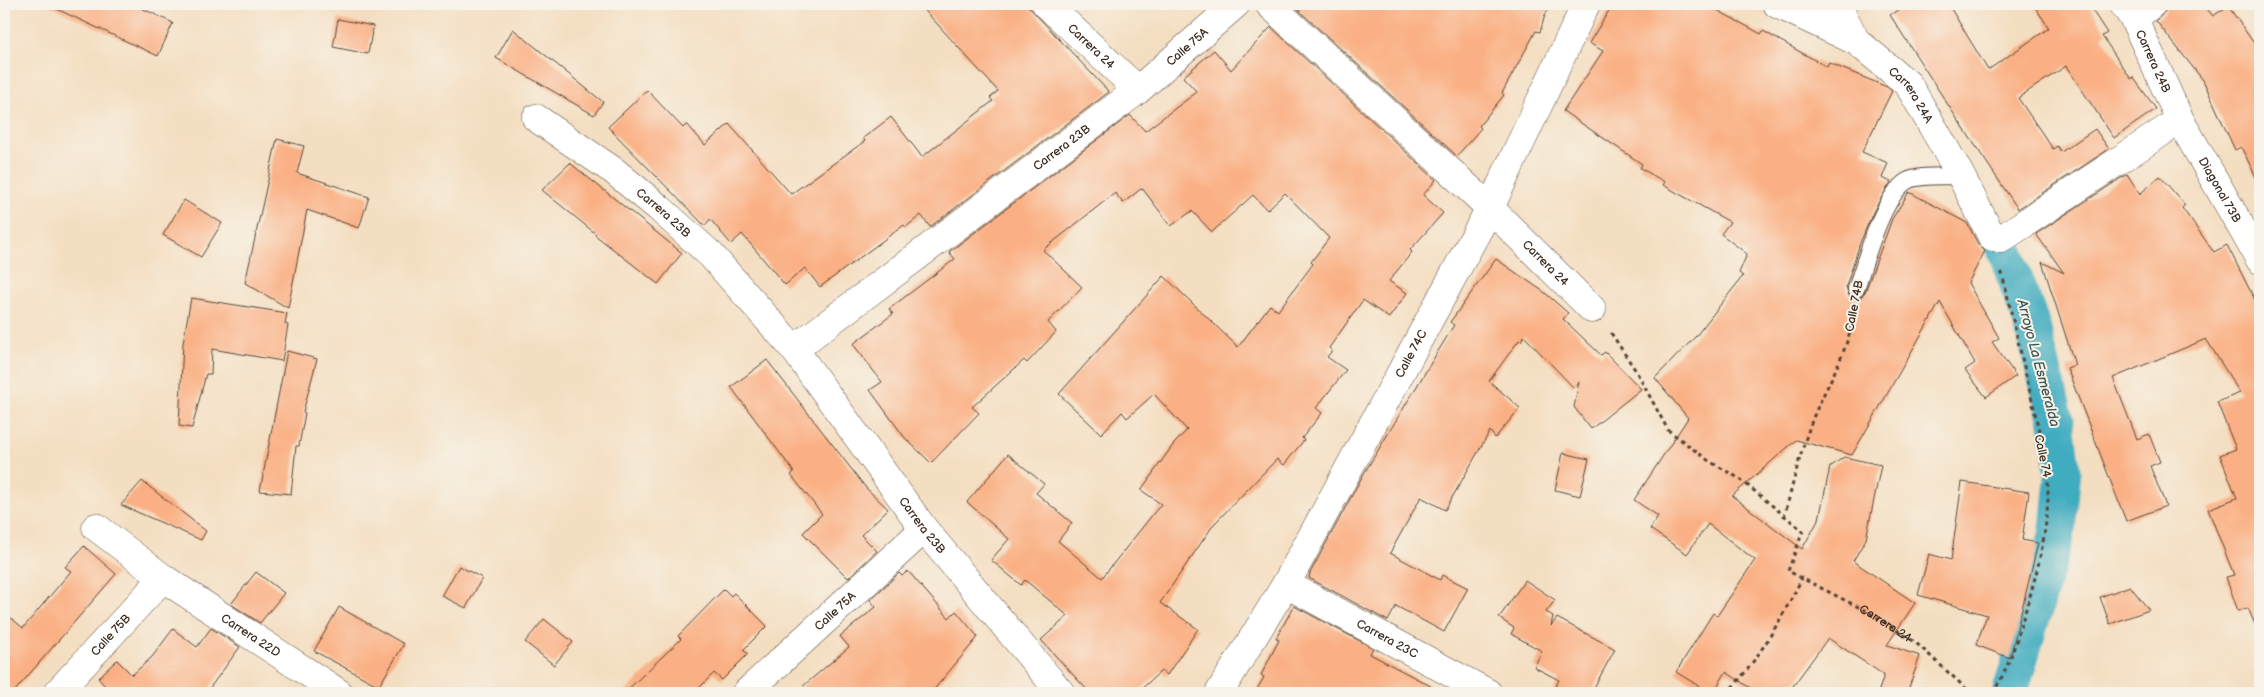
<svg xmlns="http://www.w3.org/2000/svg" width="2264" height="697" viewBox="0 0 2264 697" font-family="'Balsamiq Sans',sans-serif">
	<rect width="100%" height="100%" fill="#f7f3e8"/>
	<filter id="ink" filterUnits="userSpaceOnUse"><feTurbulence type="fractalNoise" baseFrequency=".02" numOctaves="2"/><feDisplacementMap in="SourceGraphic" scale="10" xChannelSelector="R" yChannelSelector="G"/><feConvolveMatrix kernelMatrix="1 2 1 2 8 2 1 2 1" color-interpolation-filters="sRGB"/></filter>
	<filter id="wash" filterUnits="userSpaceOnUse"><feTurbulence type="fractalNoise" baseFrequency=".0096" numOctaves="4" result="noise"/><feDisplacementMap in="SourceGraphic" scale="20" xChannelSelector="R" yChannelSelector="G"/><feGaussianBlur stdDeviation="1.12" result="paint"/><feColorMatrix in="noise" values="0 0 0 0 0 0 0 0 0 0 0 0 0 0 0 0 0 1.4 0 .05"/><feComposite in="paint" operator="in"/></filter>
	<g filter="url(#wash)">
		<rect width="100%" height="100%" fill="#f4dec1"/>
		<g fill="none" stroke-linecap="round" stroke-linejoin="round">
			<polyline stroke="#41acc0" stroke-width="36" points="2001,239 2032,325 2056,419 2063,475 2057,534 2010,693"/>
		</g>
		<g id="blocks">
			<g fill="#fab084">
				<polygon points="46,4 133,4 173,23 158,56"/>
				<polygon points="919,4 1026,4 1109,92 930,227 921,215 906,227 904,225 820,287 805,268 785,285 742,234 731,244 710,219 705,226 608,127 647,90 683,128 687,124 705,145 729,124 791,194 865,141 863,138 891,117 922,157 993,101 990,98 998,91"/>
				<polygon points="1292,4 1552,4 1545,15 1540,32 1536,31 1502,93 1504,95 1479,126 1481,128 1457,156"/>
				<polygon points="1613,4 1706,4 1761,34 1763,31 1827,67 1829,63 1887,87 1892,91 1862,152 1888,163 1882,178 1891,182 1874,210 1860,243 1846,286 1849,296 1859,299 1865,292 1892,219 1909,192 1967,223 1978,244 1985,251 1968,283 1999,338 1992,342 2016,376 1986,397 1965,370 1975,363 1940,302 1852,455 1796,440 1732,496 1802,549 1819,519 1830,467 1844,457 1881,465 1866,539 1853,561 1915,603 1887,645 1920,656 1907,693 1878,693 1884,675 1828,638 1788,693 1758,693 1726,672 1713,693 1710,693 1676,672 1713,613 1717,616 1755,560 1708,524 1687,554 1650,529 1658,516 1634,500 1688,418 1655,378 1696,336 1743,276 1739,273 1747,254 1721,234 1730,222 1663,185 1665,182 1640,168 1642,164 1563,111 1603,51 1589,43"/>
				<polygon points="1907,4 1948,4 1988,70 2049,28 2033,4 2088,4 2107,33 2102,36 2131,79 2133,77 2156,109 2114,138 2066,66 2018,98 2053,149 2057,146 2061,152 2095,129 2109,149 2018,209 1952,111 1890,15"/>
				<polygon points="2167,4 2203,4 2213,16 2228,6 2260,52 2260,185 2241,147 2235,150 2203,80 2156,21 2166,10"/>
				<polygon points="338,19 373,26 368,54 333,47"/>
				<polygon points="1271,27 1436,180 1423,195 1443,213 1410,250 1412,252 1389,281 1407,293 1389,318 1363,300 1329,348 1332,351 1327,357 1346,370 1316,408 1322,413 1302,438 1304,440 1284,465 1277,459 1214,524 1160,603 1198,629 1167,675 1161,671 1137,693 1090,693 1041,640 1068,616 1025,580 1021,585 991,560 1009,539 967,502 1008,454 1044,484 1036,493 1072,523 1058,541 1102,578 1161,504 1141,490 1173,445 1187,430 1154,394 1127,418 1122,412 1101,434 1059,394 1164,276 1238,347 1270,305 1278,311 1313,264 1311,262 1329,238 1285,193 1267,210 1253,195 1212,232 1192,211 1171,226 1142,188 1123,203 1115,193 1043,250 1082,287 1048,322 1056,332 1027,363 1024,360 972,407 979,413 931,463 905,438 870,390 882,382 853,344 893,314 889,309 955,259 949,252 1130,115 1145,131 1197,92 1183,77 1214,50 1231,70"/>
				<polygon points="513,29 603,102 594,115 496,58"/>
				<polygon points="277,139 304,146 297,173 369,197 359,228 307,210 288,308 245,283"/>
				<polygon points="570,163 682,253 658,284 595,235 596,234 542,190"/>
				<polygon points="2127,174 2140,194 2160,176 2185,205 2182,208 2214,252 2227,245 2260,310 2260,636 2248,608 2238,611 2226,577 2234,575 2208,509 2237,498 2220,455 2236,449 2217,402 2240,393 2206,339 2113,378 2137,439 2149,434 2160,462 2150,466 2166,506 2126,521 2067,368 2075,365 2042,262 2064,273 2036,234"/>
				<polygon points="184,200 222,223 201,257 163,235"/>
				<polygon points="1496,259 1544,292 1568,313 1563,319 1601,355 1605,352 1641,389 1591,429 1574,407 1579,382 1573,387 1524,336 1521,341 1519,340 1489,381 1520,408 1495,438 1490,431 1445,510 1421,497 1390,553 1440,580 1442,575 1468,588 1444,632 1396,606 1388,621 1309,578 1310,573 1363,475 1454,325 1450,322"/>
				<polygon points="191,298 287,313 285,324 288,325 282,361 212,349 211,374 206,374 192,428 179,426 183,343"/>
				<polygon points="287,351 317,359 303,412 305,413 299,446 296,446 291,494 260,491"/>
				<polygon points="767,360 866,488 888,509 861,535 877,551 848,578 803,533 822,514 791,475 794,472 731,387"/>
				<polygon points="1563,453 1589,459 1580,496 1555,490"/>
				<polygon points="142,481 206,531 201,540 121,505"/>
				<polygon points="1962,482 2029,492 2022,540 2038,543 2010,658 1976,645 1987,615 1918,595 1929,554 1951,560"/>
				<polygon points="84,546 116,574 13,693 4,693 4,612 23,628 71,571 65,567"/>
				<polygon points="459,566 482,578 466,608 442,596"/>
				<polygon points="908,571 949,618 956,611 978,637 931,693 795,693 849,647 840,636 876,607 870,600 899,573 902,576"/>
				<polygon points="256,572 284,593 260,623 231,604"/>
				<polygon points="1525,580 1555,600 1546,612 1553,616 1551,626 1557,618 1615,649 1591,693 1552,693 1559,680 1534,667 1542,651 1511,634 1514,628 1499,618"/>
				<polygon points="2130,586 2149,610 2110,624 2100,597"/>
				<polygon points="724,589 731,596 734,593 767,626 743,650 748,654 722,680 714,673 694,693 624,693 681,639 678,636"/>
				<polygon points="1294,606 1373,648 1370,654 1444,693 1255,693 1264,677 1261,675 1279,640 1276,638"/>
				<polygon points="339,607 404,644 379,686 314,651"/>
				<polygon points="544,619 573,642 554,665 525,642"/>
				<polygon points="211,628 240,647 206,693 111,693 98,678 117,660 132,675 152,657 173,629 197,647"/>
			</g>
		</g>
	</g>
	<g filter="url(#ink)">
		<use href="#blocks" fill-opacity="0" stroke="#574536" stroke-width="1"/>
		<g fill="none" stroke-linecap="round" stroke-linejoin="round">
			<defs>
				<path id="service" d="M1856 289C1865 262 1883 195 1907 181 1919 174 1948 177 1961 176"/>
				<g id="minor">
					<path id="s2" d="M1046 4 1138 90"/>
					<path id="s3" d="M1269 4 1490 208 1592 309"/>
					<path id="s4" d="M1777 4 1856 41 1908 84 1961 176 1992 237"/>
					<polyline points="1837,4 1856,41"/>
					<path id="s5" d="M2123 4 2134 19 2180 120 2260 260"/>
					<polyline points="2134,19 2152,4"/>
					<path id="s6" d="M536 118 614 171 659 208 711 255 794 349 924 529 1061 693"/>
					<polyline points="2001,239 2180,120"/>
					<path id="s7" d="M794 349 1138 90 1236 4"/>
					<path id="s8" d="M96 527 163 578 339 693"/>
					<path id="s9" d="M1286 584 1488 693"/>
					<path id="s10" d="M57 693 163 578"/>
					<path id="s11" d="M746 693 924 529"/>
					<path id="s12" d="M1219 693 1286 584 1490 208 1586 4"/>
				</g>
			</defs>
			<use href="#service" stroke="#574536" stroke-width="18"/>
			<use href="#minor" stroke="#574536" stroke-width="29"/>
			<g stroke="#574536" stroke-width="3" stroke-dasharray="4 4" stroke-linecap="butt">
				<path id="s1" d="M1611 333 1636 371 1668 430 1709 461 1740 479 1803 531 1788 571 1870 613 1915 642 1971 693"/>
				<path d="M1784 517C1793 484 1801 449 1813 418 1827 384 1849 351 1853 315"/>
				<path d="M1726 693C1755 667 1784 614 1802 578"/>
				<path d="M1992 693C2008 671 2015 645 2023 619 2039 568 2052 518 2047 464L2001 269"/>
			</g>
			<use href="#service" stroke="#fff" stroke-width="16"/>
			<use href="#minor" stroke="#fff" stroke-width="28"/>
		</g>
	</g>
	<g text-anchor="middle" stroke-width="4" stroke-linejoin="round" paint-order="stroke">
		<g font-size="12" fill="#3b2a1e" stroke="#f7f3e8">
			<text dy="4" stroke="none"><textPath href="#s2" startOffset="62">Carrera 24</textPath></text>
			<text dy="4" stroke="none"><textPath href="#s7" startOffset="496">Calle 75A</textPath></text>
			<text dy="4" stroke="none"><textPath href="#s5" startOffset="65">Carrera 24B</textPath></text>
			<text dy="4" stroke="none"><textPath href="#s4" startOffset="165">Carrera 24A</textPath></text>
			<text dy="4" stroke="none"><textPath href="#s7" startOffset="335">Carrera 23B</textPath></text>
			<text dy="4" stroke="none"><textPath href="#s5" startOffset="210">Diagonal 73B</textPath></text>
			<text dy="4" stroke="none"><textPath href="#s6" startOffset="159">Carrera 23B</textPath></text>
			<text dy="4" stroke="none"><textPath href="#s3" startOffset="379">Carrera 24</textPath></text>
			<text transform="translate(1854 306) rotate(-79)" y="4">Calle 74B</text>
			<text dy="4" stroke="none"><textPath href="#s12" startOffset="390">Calle 74C</textPath></text>
			<text transform="translate(2043 456) rotate(78)" y="4">Calle 74</text>
			<text dy="4" stroke="none"><textPath href="#s6" startOffset="566">Carrera 23B</textPath></text>
			<text dy="4" stroke="none"><textPath href="#s11" startOffset="121">Calle 75A</textPath></text>
			<text dy="4" stroke="none"><textPath href="#s1" startOffset="435">Carrera 24</textPath></text>
			<text dy="4" stroke="none"><textPath href="#s10" startOffset="79">Calle 75B</textPath></text>
			<text dy="4" stroke="none"><textPath href="#s8" startOffset="189">Carrera 22D</textPath></text>
			<text dy="4" stroke="none"><textPath href="#s9" startOffset="115">Carrera 23C</textPath></text>
		</g>
		<g font-size="14" font-style="italic" fill="#3d5857" stroke="#f7f3e8">
			<text transform="translate(2039 363) rotate(75)" y="5">Arroyo La Esmeralda</text>
		</g>
	</g>
	<rect width="2264" height="697" fill="none" stroke="#f7f3e8" stroke-width="20"/>
</svg>
